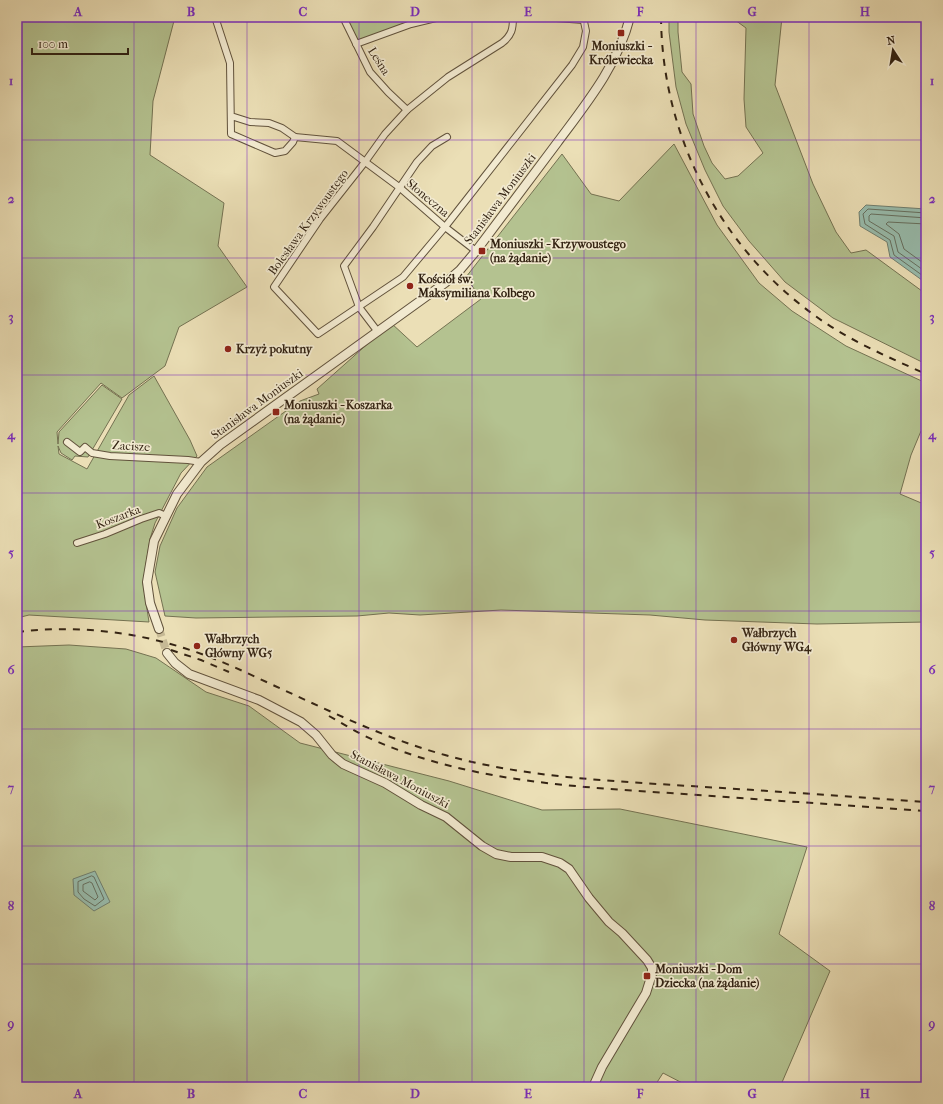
<svg xmlns="http://www.w3.org/2000/svg" width="943" height="1104" viewBox="0 0 943 1104" font-family="'IM FELL French Canon',serif">
	<rect width="100%" height="100%" fill="#ebdfb6"/>
	<filter id="stains"><feTurbulence type="fractalNoise" baseFrequency=".005" numOctaves="4"/><feColorMatrix values="0 0 0 0 .2 0 0 0 0 .09 0 0 0 0 .02 0 0 0 .5 -.17"/></filter>
	<radialGradient id="worn" r=".72"><stop offset=".6" stop-color="#630" stop-opacity="0"/><stop offset="1" stop-color="#630" stop-opacity=".3"/></radialGradient>
	<g fill="#b4c290" stroke="#747252">
		<polygon points="17,17 175,17 153,101 150,155 224,203 218,246 247,287 179,327 165,366 122,398 101,383 57,432 58,444 59,432 102,385 122,399 88,457 75,456 72,460 61,453 58,446 59,454 87,469 129,395 154,376 190,440 197,456 181,473 155,523 150,539 143,583 149,622 29,615 17,618"/>
		<polygon points="346,17 459,17 446,18 357,41"/>
		<polygon points="669,17 678,17 678,32 682,72 691,84 693,114 704,146 712,163 725,179 738,176 763,153 746,127 744,99 746,28 735,20 734,17 782,17 775,85 813,184 836,232 851,253 866,250 926,294 926,364 833,318 785,282 749,241 723,206 705,170 686,124 676,87 669,32"/>
		<polygon points="674,144 717,225 759,283 792,311 846,346 926,383 926,433 921,431 911,455 900,494 926,505 926,622 817,624 705,620 650,615 501,610 420,615 389,613 357,616 196,618 165,616 155,572 160,546 177,508 207,467 300,401 319,394 317,389 391,323 417,347 481,299 466,277 562,154 591,194 619,201"/>
		<polygon points="69,645 126,649 156,658 206,692 249,706 300,743 449,781 542,810 620,809 807,847 779,934 830,971 780,1087 690,1087 663,1073 654,1087 17,1087 17,647"/>
	</g>
	<g fill="#98bdae" stroke="#707f70">
		<polygon points="866,205 926,209 926,283 890,257 887,242 860,226 859,212"/>
		<polygon points="95,871 110,902 94,911 74,895 73,879"/>
	</g>
	<g fill="none" stroke-linecap="round" stroke-linejoin="round">
		<g stroke="#667060" stroke-width="1">
			<polyline points="926,213 868,209 863,214 865,224 890,240 894,255 926,278"/>
			<polyline points="926,218 871,214 869,216 869,221 894,236 898,252 926,272"/>
			<polyline points="926,224 888,222 886,224 899,234 904,249 926,265"/>
			<polygon points="92,876 94,877 104,899 95,906 84,899 78,892 78,882"/>
			<polygon points="90,882 92,883 98,897 95,900 83,891 83,885"/>
		</g>
		<polyline stroke="#c6b995" stroke-width="8" stroke-dasharray="8 4" stroke-linecap="butt" points="159,629 167,653"/>
		<defs>
			<g id="minor">
				<polyline points="215,17 230,63 231,134 275,153 285,151 293,142 295,137 282,128 269,123 250,122 231,116"/>
				<polyline points="343,17 370,72 388,92 407,110"/>
				<path d="M513 17C513 29 512 35 502 43L448 77 407 110 385 134 365 162 320 219 274 287 318 334 403 277 445 227 572 65 583 47 586 31 583 17"/>
				<polyline points="543,17 583,20"/>
				<polyline points="356,44 411,24 440,17"/>
				<polyline points="295,137 337,141 399,187 445,227 476,251"/>
				<polyline points="378,332 359,307 344,266 373,227 417,162 432,146 447,137"/>
				<polyline points="67,442 80,452 85,447 92,453 110,456 188,460 201,462"/>
				<polyline points="77,543 105,534 141,519 159,513 166,516"/>
			</g>
			<g id="tertiary">
				<path d="M159 629 150 603 147 582 154 541 177 494 201 462 220 445 445 283 460 270 476 251C503 215 530 179 557 143 586 104 618 65 630 17"/>
				<polyline points="167,653 175,663 189,674 259,700 301,722 316,735 332,755 343,764 385,783 421,805 446,817 482,846 496,854 511,857 542,857 560,863 569,869 589,898 609,922 622,933 647,960 652,968 652,974 646,993 602,1067 593,1087"/>
			</g>
		</defs>
		<use href="#minor" stroke="#61523c" stroke-width="8"/>
		<use href="#tertiary" stroke="#61523c" stroke-width="10"/>
		<use href="#minor" stroke="#f2ead0" stroke-width="6"/>
		<use href="#tertiary" stroke="#f2ead0" stroke-width="8"/>
		<g stroke="#332313" stroke-width="2" stroke-dasharray="7 7" stroke-linecap="butt">
			<path d="M661 17C662 135 719 246 814 315 848 340 888 357 926 374"/>
			<path d="M17 632C73 625 131 631 184 648 216 658 245 672 275 686 330 711 386 739 445 755 519 776 597 780 673 785 757 790 842 796 926 802"/>
			<polyline points="171,650 201,660 229,672"/>
			<path d="M329 716C345 725 361 735 378 742 475 783 581 787 684 794 765 800 845 805 926 811"/>
		</g>
	</g>
	<path fill="none" stroke="#7b2cbf" stroke-width="1" stroke-opacity="0.55" d="M134 17V1087M247 17V1087M359 17V1087M472 17V1087M584 17V1087M696 17V1087M809 17V1087M17 140H926M17 258H926M17 375H926M17 493H926M17 611H926M17 729H926M17 846H926M17 964H926"/>
	<g fill="#8f2418" stroke="#f2ead0" stroke-width="1.5">
		<rect x="617" y="29" width="8" height="8" rx="2"/>
		<rect x="478" y="247" width="8" height="8" rx="2"/>
		<circle cx="410" cy="286" r="4"/>
		<circle cx="228" cy="349" r="4"/>
		<rect x="272" y="408" width="8" height="8" rx="2"/>
		<circle cx="734" cy="640" r="4"/>
		<circle cx="197" cy="646" r="4"/>
		<rect x="643" y="972" width="8" height="8" rx="2"/>
	</g>
	<g text-anchor="middle" stroke-width="3.5" stroke-linejoin="round" paint-order="stroke">
		<g font-size="12" font-weight="bold" fill="#332313" stroke="#f2ead0" text-anchor="start">
			<text x="621" y="50" text-anchor="middle">Moniuszki -<tspan x="621" dy="14">Królewiecka</tspan></text>
			<text x="490" y="248">Moniuszki - Krzywoustego<tspan x="490" dy="14">(na żądanie)</tspan></text>
			<text x="418" y="283">Kościół św.<tspan x="418" dy="14">Maksymiliana Kolbego</tspan></text>
			<text x="236" y="353">Krzyż pokutny</text>
			<text x="284" y="409">Moniuszki - Koszarka<tspan x="284" dy="14">(na żądanie)</tspan></text>
			<text x="742" y="637">Wałbrzych<tspan x="742" dy="14">Główny WG4</tspan></text>
			<text x="205" y="643">Wałbrzych<tspan x="205" dy="14">Główny WG5</tspan></text>
			<text x="655" y="973">Moniuszki - Dom<tspan x="655" dy="14">Dziecka (na żądanie)</tspan></text>
		</g>
		<g font-size="12" fill="#332313" stroke="#f2ead0">
			<text transform="translate(379 61) rotate(57)" y="4">Leśna</text>
			<text transform="translate(428 198) rotate(40)" y="4">Słoneczna</text>
			<text transform="translate(500 199) rotate(-53)" y="4">Stanisława Moniuszki</text>
			<text transform="translate(308 222) rotate(-54)" y="4">Bolesława Krzywoustego</text>
			<text transform="translate(257 404) rotate(-36)" y="4">Stanisława Moniuszki</text>
			<text transform="translate(131 446) rotate(3)" y="4">Zacisze</text>
			<text transform="translate(118 517) rotate(-21)" y="4">Koszarka</text>
			<text transform="translate(400 779) rotate(28)" y="4">Stanisława Moniuszki</text>
		</g>
	</g>
	<rect width="943" height="1104" fill="none" stroke="#ebdfb6" stroke-width="44"/>
	<g transform="translate(893 50) rotate(348)" stroke="#f2ead0" stroke-width="3" paint-order="stroke">
	<path d="M0-3L7 15L0 10L-7 15Z" fill="#332313"/>
	<text y="-6" font-size="11" font-weight="bold" text-anchor="middle" fill="#332313">N</text>
	</g>
	<path d="M32 48v6h96v-6" fill="none" stroke="#332313" stroke-width="2"/>
	<text x="38" y="48" font-size="12" fill="#332313" stroke="#f2ead0" stroke-width="3" paint-order="stroke">100 m</text>
	<rect x="22" y="22" width="899" height="1060" fill="none" stroke="#7b2cbf" stroke-width="1.5"/>
	<g font-size="13" text-anchor="middle" font-weight="bold" fill="#7b2cbf">
		<text x="78" y="16">A</text>
		<text x="191" y="16">B</text>
		<text x="303" y="16">C</text>
		<text x="415" y="16">D</text>
		<text x="528" y="16">E</text>
		<text x="640" y="16">F</text>
		<text x="752" y="16">G</text>
		<text x="865" y="16">H</text>
		<text x="11" y="85">1</text>
		<text x="932" y="85">1</text>
		<text x="11" y="203">2</text>
		<text x="932" y="203">2</text>
		<text x="11" y="321">3</text>
		<text x="932" y="321">3</text>
		<text x="11" y="439">4</text>
		<text x="932" y="439">4</text>
		<text x="11" y="557">5</text>
		<text x="932" y="557">5</text>
		<text x="11" y="674">6</text>
		<text x="932" y="674">6</text>
		<text x="11" y="792">7</text>
		<text x="932" y="792">7</text>
		<text x="11" y="910">8</text>
		<text x="932" y="910">8</text>
		<text x="11" y="1028">9</text>
		<text x="932" y="1028">9</text>
		<text x="78" y="1098">A</text>
		<text x="191" y="1098">B</text>
		<text x="303" y="1098">C</text>
		<text x="415" y="1098">D</text>
		<text x="528" y="1098">E</text>
		<text x="640" y="1098">F</text>
		<text x="752" y="1098">G</text>
		<text x="865" y="1098">H</text>
	</g>
	<rect width="100%" height="100%" filter="url(#stains)"/>
	<rect width="100%" height="100%" fill="url(#worn)"/>
</svg>
